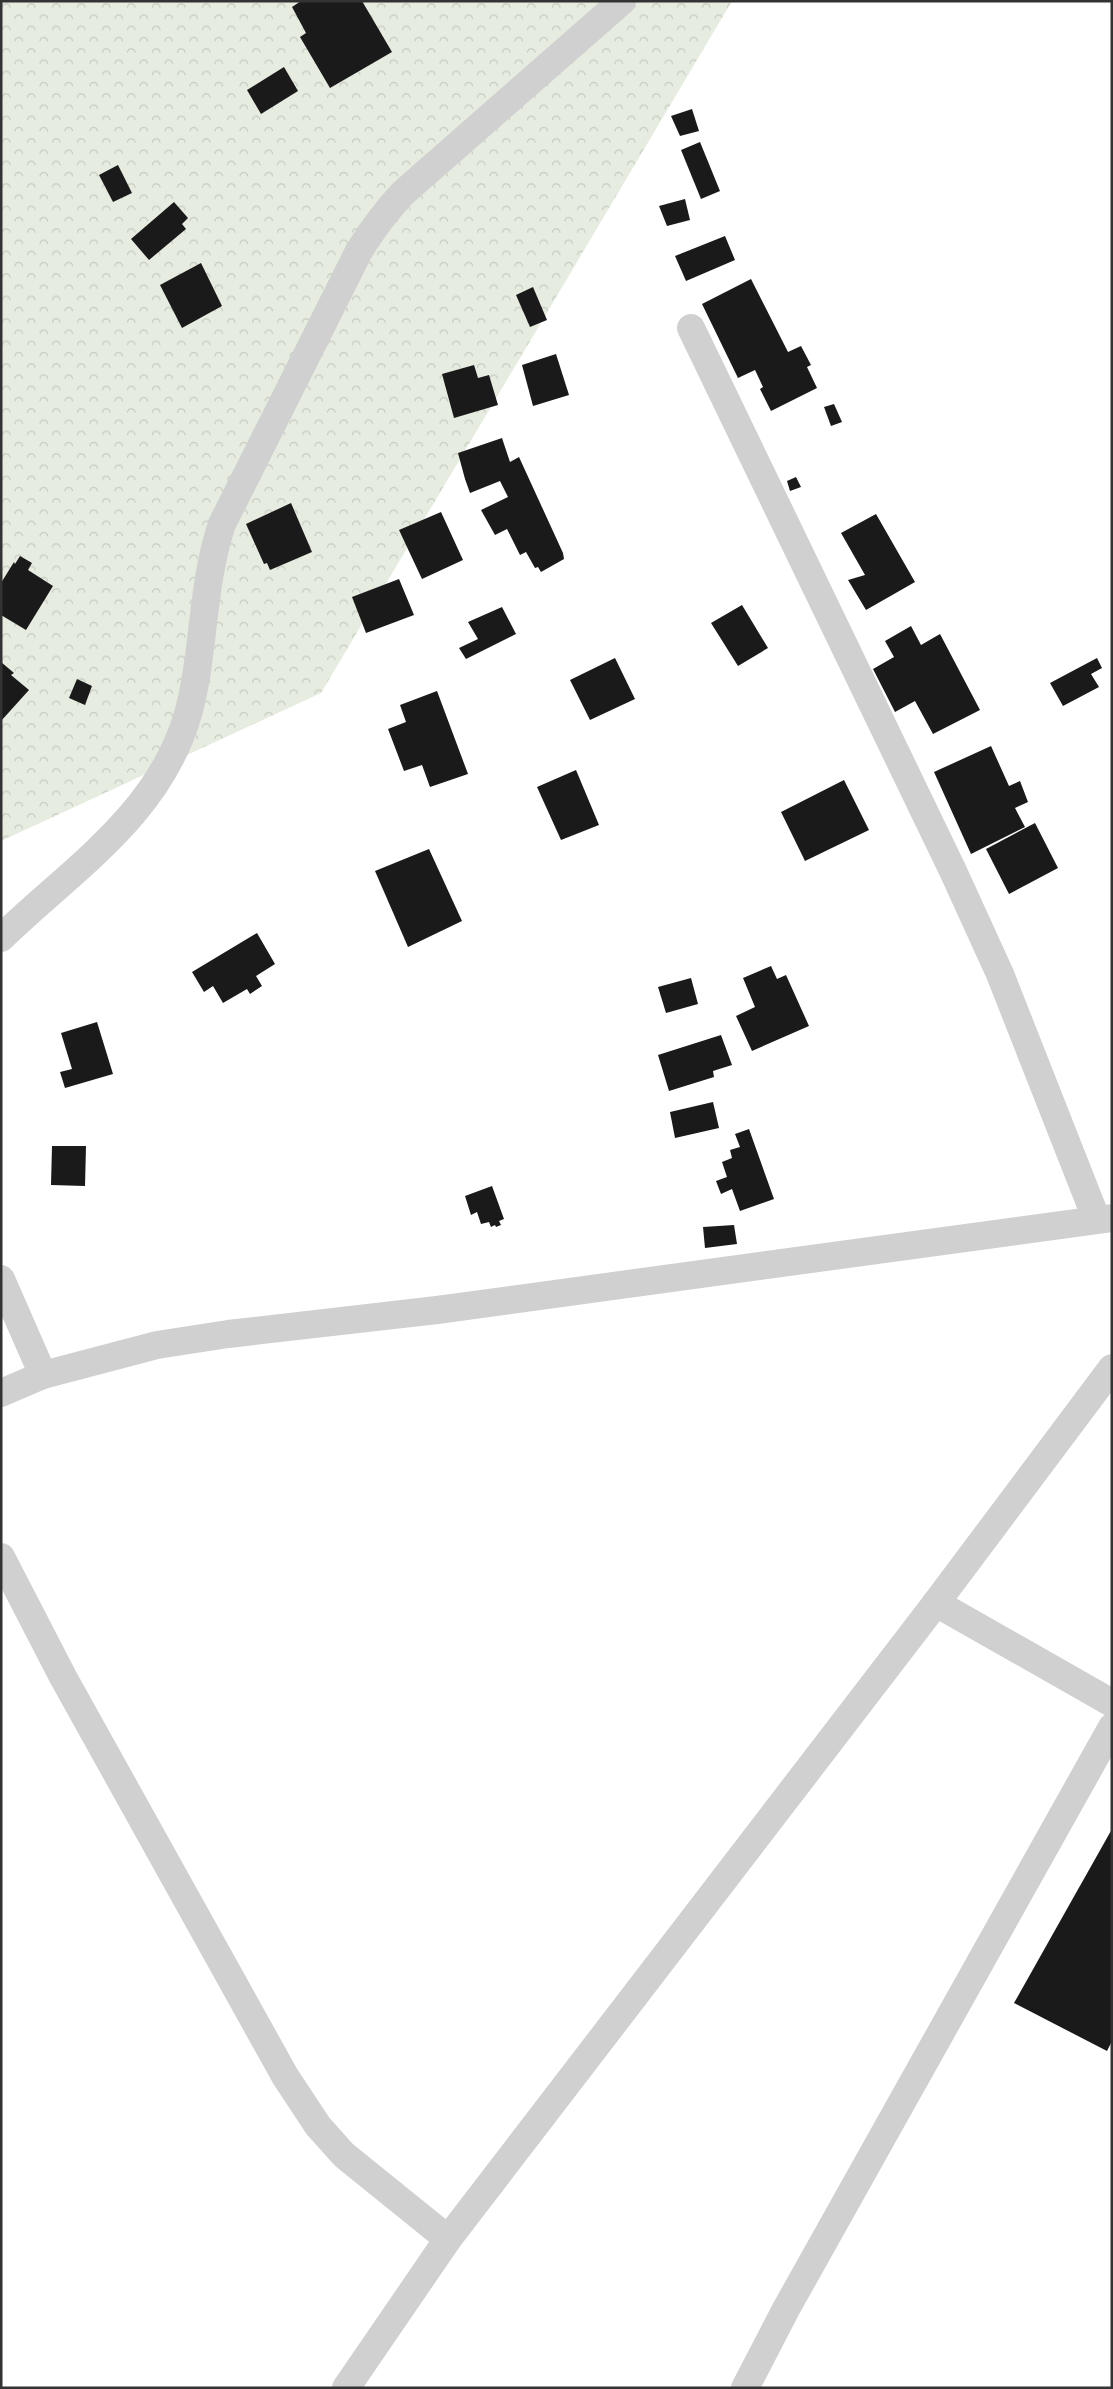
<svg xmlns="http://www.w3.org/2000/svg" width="1113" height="2389" viewBox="0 0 1113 2389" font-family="'Fira Sans Condensed',sans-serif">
	<defs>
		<pattern id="forest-crowns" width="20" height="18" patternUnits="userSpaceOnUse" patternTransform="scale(1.25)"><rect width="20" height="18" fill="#e6ecdf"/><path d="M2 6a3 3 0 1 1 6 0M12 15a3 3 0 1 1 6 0" fill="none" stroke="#c6cbc0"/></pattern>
	</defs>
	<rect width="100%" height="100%" fill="#fff"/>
	<polygon fill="url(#forest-crowns)" points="1,1 732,1 321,693 1,841"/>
	<g fill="#1a1a1a">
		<polygon points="301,1 362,1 392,52 330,88 300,37 306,33 292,7"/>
		<polygon points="284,67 298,91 261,114 247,90"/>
		<polygon points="692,109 699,131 680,136 671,116"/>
		<polygon points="700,142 720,191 701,199 681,150"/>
		<polygon points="118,165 132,193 113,202 99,175"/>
		<polygon points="685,199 690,220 667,226 659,206"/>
		<polygon points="174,202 188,218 182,224 186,229 149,260 131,239"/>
		<polygon points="725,236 735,260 686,281 675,256"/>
		<polygon points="201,263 222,306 182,328 160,285"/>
		<polygon points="751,279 788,352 801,346 811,365 807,367 817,388 771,411 760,389 763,387 755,370 738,378 702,304"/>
		<polygon points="533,287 547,320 530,327 516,295"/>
		<polygon points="556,354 569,395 533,406 522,365"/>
		<polygon points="474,365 478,378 489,375 498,405 454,418 442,374"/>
		<polygon points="834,404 842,422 831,426 824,407"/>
		<polygon points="502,438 510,462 519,457 563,553 564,559 541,572 538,567 535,568 526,552 520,555 507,529 495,535 481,510 508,497 500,481 470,493 465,479 458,453"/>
		<polygon points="796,477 801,487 790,491 787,481"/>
		<polygon points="291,503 312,552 270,570 267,563 264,564 246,524"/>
		<polygon points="441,512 463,560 422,579 399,530"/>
		<polygon points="876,514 915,582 866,610 848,580 865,575 841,533"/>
		<polygon points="20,556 32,563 28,570 53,586 26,630 1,615 1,583 14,562 15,564"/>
		<polygon points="399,579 414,615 366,633 352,597"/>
		<polygon points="742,605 768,648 738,666 711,623"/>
		<polygon points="502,607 516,634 466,659 459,648 478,639 468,622"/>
		<polygon points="911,626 921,645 940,634 980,710 933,734 915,701 895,712 873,669 894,657 885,641"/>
		<polygon points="615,658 635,699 590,720 570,680"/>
		<polygon points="1097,658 1102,668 1091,674 1099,687 1063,706 1050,683"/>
		<polygon points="1,662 14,673 11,675 29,690 1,721"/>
		<polygon points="77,679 92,686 85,705 69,698"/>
		<polygon points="437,691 468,774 430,787 422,765 404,771 388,729 406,722 400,705"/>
		<polygon points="991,746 1009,786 1020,781 1028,802 1015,808 1025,827 971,854 934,772"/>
		<polygon points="576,770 599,825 561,840 537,787"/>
		<polygon points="844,780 869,830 805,861 781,812"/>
		<polygon points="1035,823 1058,868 1009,894 986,849"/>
		<polygon points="429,849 462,921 408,947 375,871"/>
		<polygon points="257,933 275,964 256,976 262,986 250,994 247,989 223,1003 213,986 204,992 192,972"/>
		<polygon points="771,966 777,979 786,975 809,1026 752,1051 736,1016 755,1007 743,978"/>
		<polygon points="691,978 698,1004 666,1013 658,987"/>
		<polygon points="97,1022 113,1074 65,1088 60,1072 72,1069 61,1033"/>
		<polygon points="721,1035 732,1065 713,1071 714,1077 669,1091 658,1055"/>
		<polygon points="713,1102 719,1128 675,1138 670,1112"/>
		<polygon points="749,1129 774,1199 740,1211 732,1189 721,1194 716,1181 727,1177 722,1162 732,1158 730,1150 740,1147 735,1134"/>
		<polygon points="52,1146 86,1146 85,1186 51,1185"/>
		<polygon points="492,1186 504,1219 499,1221 501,1225 496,1227 495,1225 491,1227 489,1222 481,1224 477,1212 471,1215 465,1196"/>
		<polygon points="734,1225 737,1244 705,1248 703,1227"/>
		<polygon points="1112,1829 1112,2041 1107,2051 1014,2003"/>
	</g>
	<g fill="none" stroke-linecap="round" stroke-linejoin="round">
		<g stroke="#d0d0d0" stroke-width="28">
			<polyline points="691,328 953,871 1000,974 1096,1218"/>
			<path d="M1 938C72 869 159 815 188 714 205 652 201 586 222 524L359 251C372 230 386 211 403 193L622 1"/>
			<polyline points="1,1279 43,1375 157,1345 228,1334 437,1310 1112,1218"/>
			<polyline points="1,1393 43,1375"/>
			<polyline points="1,1557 63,1677 285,2076 318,2126 344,2155 448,2239"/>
			<polyline points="936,1603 1112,1703"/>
			<polyline points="346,2388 448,2239 936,1603 1112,1368"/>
			<polyline points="745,2388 786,2309 1112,1727"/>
		</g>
	</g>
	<rect width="1113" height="2389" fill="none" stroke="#333333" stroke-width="5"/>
</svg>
